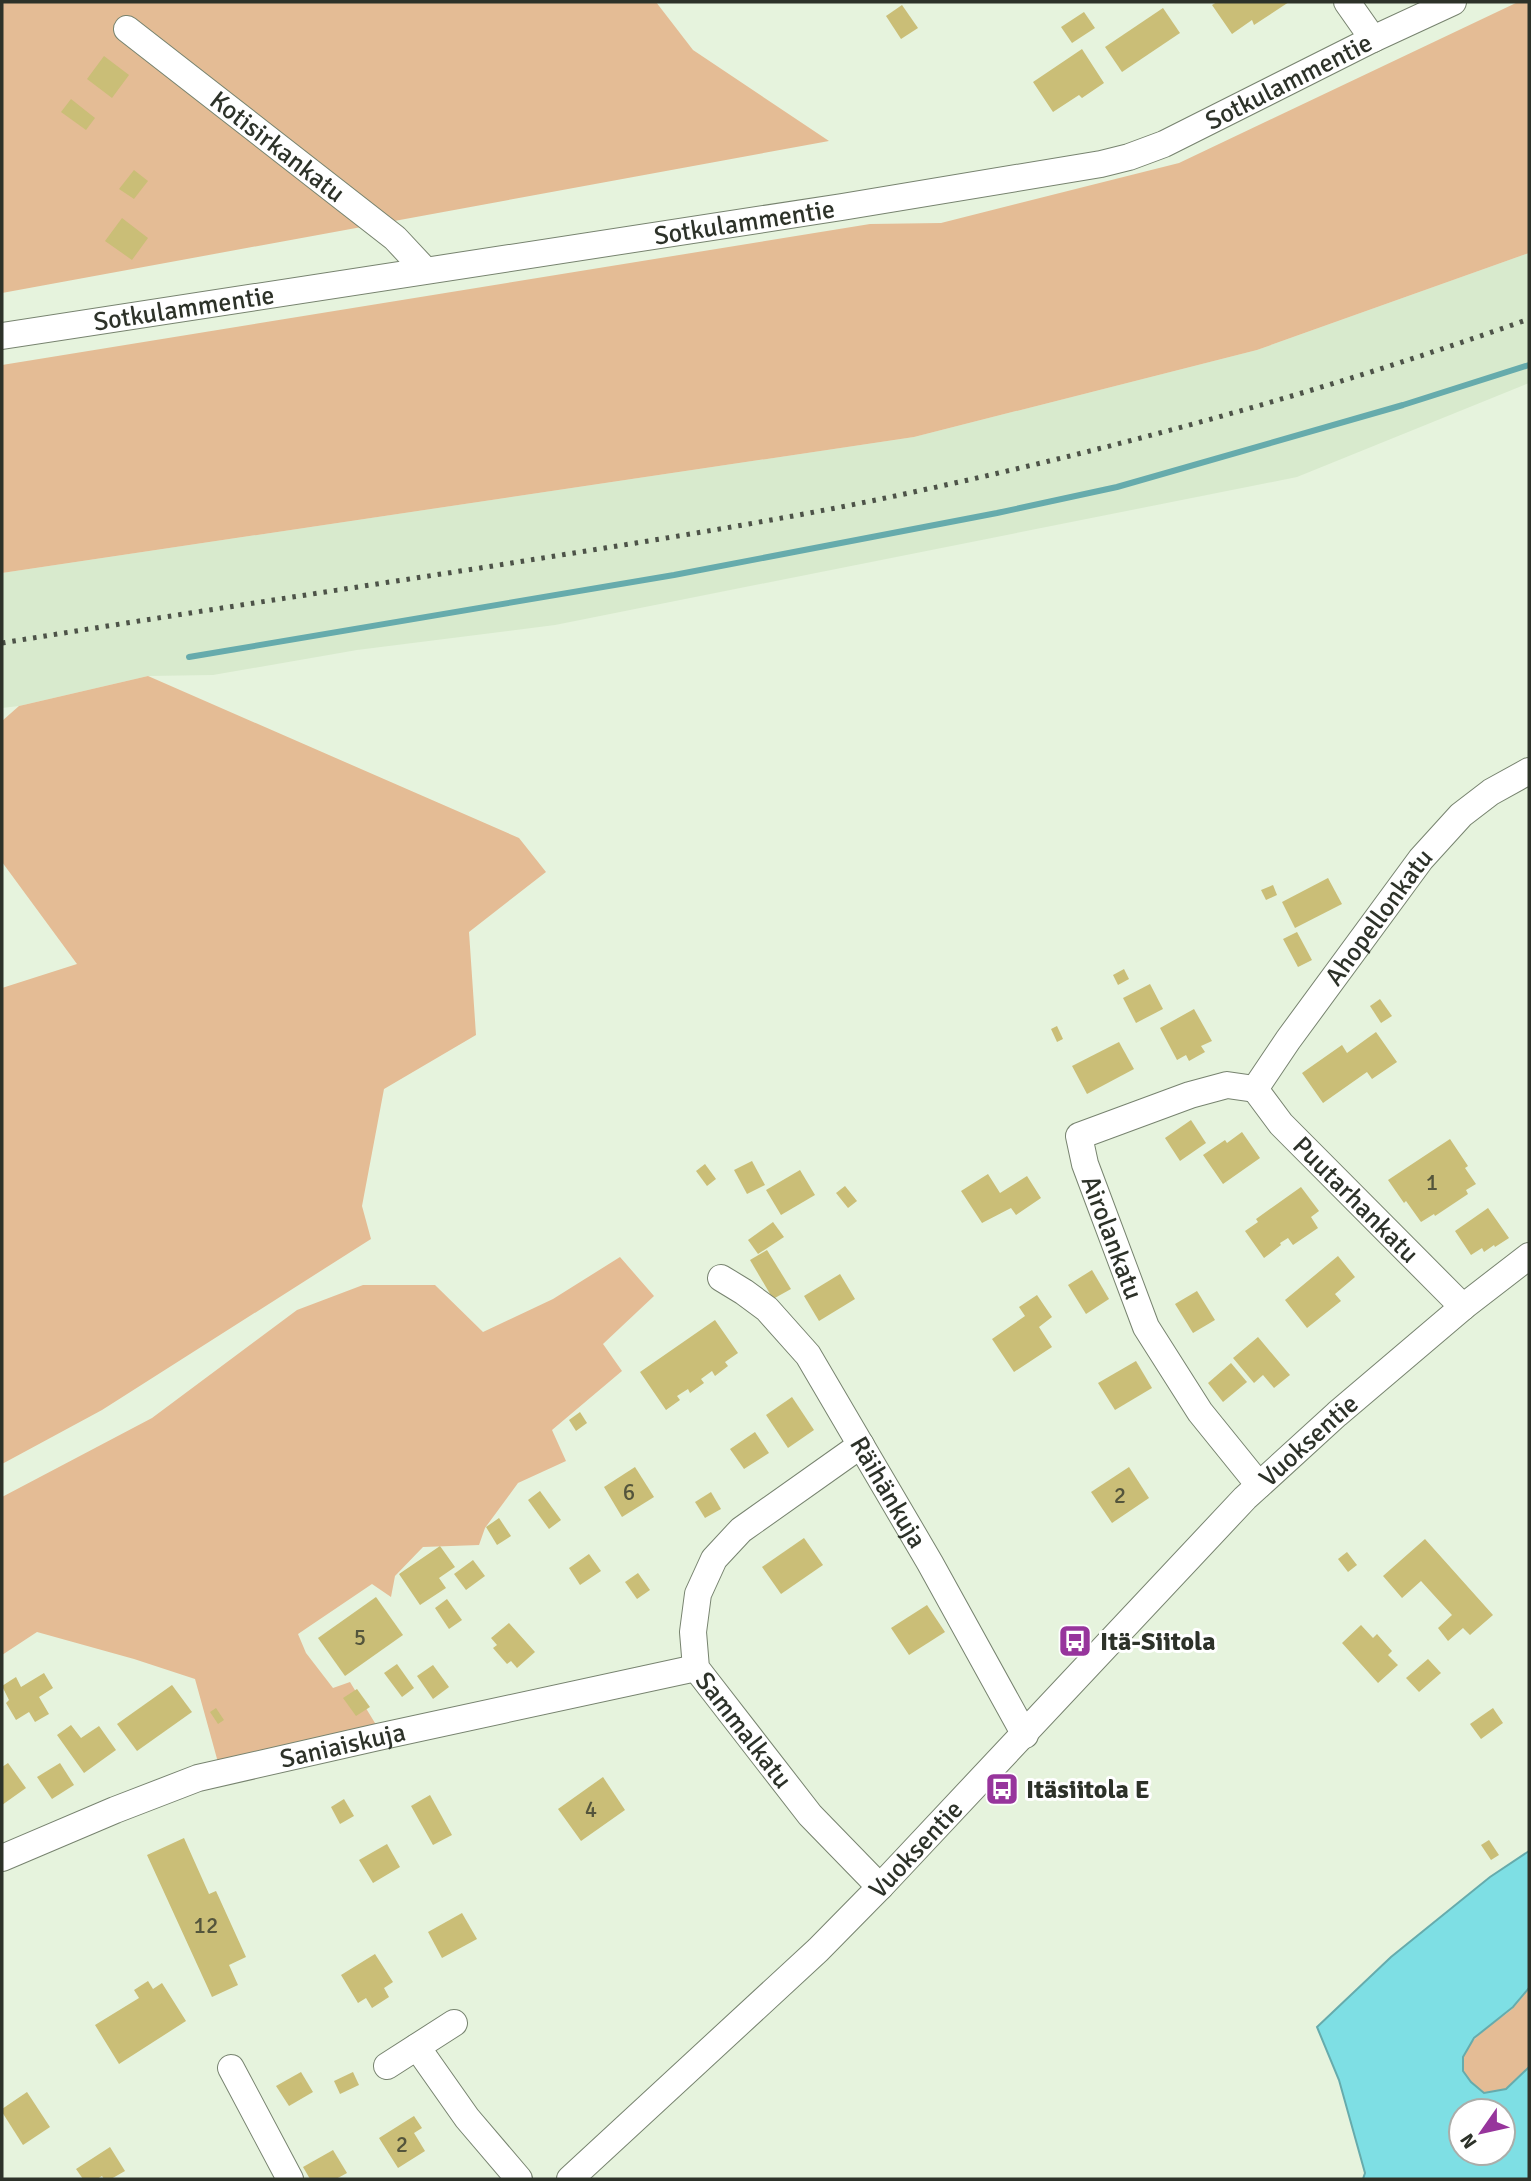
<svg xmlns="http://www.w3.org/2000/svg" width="1531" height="2181" viewBox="0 0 1531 2181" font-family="Signika,sans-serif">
	<rect width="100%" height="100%" fill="#e6f3dd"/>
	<polygon fill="#d8eacd" points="1529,253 1529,383 1297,477 555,625 357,650 213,675 148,676 19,706 2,708 2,573 914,437 1257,350"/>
	<g fill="#e4bc95">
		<polygon points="2,2 656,2 693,50 829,141 2,293"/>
		<polygon points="1518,2 1529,2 1529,253 1257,350 914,437 2,573 2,365 870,224 941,223 1179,163"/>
		<polygon points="148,676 519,838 546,872 469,932 476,1035 384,1089 362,1206 371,1239 102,1410 2,1464 2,988 77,964 2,862 2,721 19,706"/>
		<polygon points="620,1257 654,1296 603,1344 622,1371 552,1430 566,1461 518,1483 485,1528 479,1545 423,1547 395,1576 391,1597 372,1584 298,1634 306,1653 333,1688 350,1682 378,1728 219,1766 195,1679 134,1659 37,1632 2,1655 2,1497 152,1418 297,1310 363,1285 435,1285 483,1332 553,1299"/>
		<path d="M1529 1988V2067L1506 2089 1484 2093C1476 2087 1465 2079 1463 2069 1457 2043 1496 2023 1512 2009 1518 2003 1524 1995 1529 1988Z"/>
	</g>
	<path fill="#7edfe4" stroke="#66abac" stroke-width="2" fill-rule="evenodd" d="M1529 1851V1988L1513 2007 1474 2038 1463 2057V2071L1471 2082 1484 2093 1506 2089 1529 2067V2179H1363L1365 2173 1339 2080 1317 2027 1391 1957 1490 1877ZM1461 2111H1503V2153H1461Z"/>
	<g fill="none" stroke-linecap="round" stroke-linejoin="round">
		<polyline stroke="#66abac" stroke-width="6" points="189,657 674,575 997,513 1117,487 1403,405 1529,365"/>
	</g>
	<g fill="#cabe77">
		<polygon points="1217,2 1289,2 1254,25 1252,20 1232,34 1212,5"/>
		<polygon points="902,5 918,28 901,39 886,16"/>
		<polygon points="1163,8 1180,33 1122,72 1105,47"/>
		<polygon points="1084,12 1095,28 1072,43 1061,27"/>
		<polygon points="1082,49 1104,83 1082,98 1079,95 1053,112 1033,82"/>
		<polygon points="104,56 129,75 112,98 87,79"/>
		<polygon points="71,99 95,118 86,130 61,112"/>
		<polygon points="134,170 148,181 134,199 119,189"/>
		<polygon points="122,218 148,238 132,260 105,241"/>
		<polygon points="1328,878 1342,904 1295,928 1282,902"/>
		<polygon points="1273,885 1277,895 1266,900 1261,890"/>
		<polygon points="1297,932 1312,960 1298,967 1283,939"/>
		<polygon points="1124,969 1129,979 1118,985 1113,975"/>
		<polygon points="1150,984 1163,1009 1136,1023 1123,998"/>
		<polygon points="1380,999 1392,1016 1381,1023 1370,1006"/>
		<polygon points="1194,1009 1212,1041 1201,1046 1205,1052 1189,1061 1186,1055 1177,1060 1160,1028"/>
		<polygon points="1057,1026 1063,1039 1057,1042 1051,1029"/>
		<polygon points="1376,1032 1397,1062 1372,1079 1367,1072 1323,1103 1302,1073 1342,1045 1347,1053"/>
		<polygon points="1119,1042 1134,1069 1087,1094 1072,1066"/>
		<polygon points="1191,1120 1206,1143 1180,1161 1165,1138"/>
		<polygon points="1242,1132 1260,1158 1223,1184 1203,1155 1225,1140 1227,1143"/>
		<polygon points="1450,1139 1468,1166 1465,1168 1476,1184 1466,1190 1468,1194 1435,1216 1434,1214 1421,1222 1406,1201 1404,1203 1388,1180"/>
		<polygon points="752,1161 765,1185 747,1194 734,1170"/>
		<polygon points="705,1164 716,1179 707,1186 696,1171"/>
		<polygon points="800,1170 815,1195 781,1215 766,1190"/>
		<polygon points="988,1174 1000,1193 1027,1176 1041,1198 1016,1215 1011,1208 982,1223 961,1191"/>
		<polygon points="845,1186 857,1201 848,1208 836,1193"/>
		<polygon points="1301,1187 1319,1211 1311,1217 1318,1228 1293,1245 1288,1238 1280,1243 1281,1245 1264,1258 1245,1231 1258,1222 1256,1219"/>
		<polygon points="1488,1208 1509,1238 1495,1247 1494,1245 1484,1252 1482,1248 1471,1255 1455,1231"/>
		<polygon points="773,1222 784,1237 758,1254 748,1240"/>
		<polygon points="767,1250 791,1289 773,1299 750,1260"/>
		<polygon points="1338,1256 1355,1277 1335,1294 1341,1301 1307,1328 1285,1300"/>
		<polygon points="1092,1270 1109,1299 1086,1314 1068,1285"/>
		<polygon points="840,1274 855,1299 819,1321 804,1296"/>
		<polygon points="1197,1291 1215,1320 1193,1333 1175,1304"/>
		<polygon points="1037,1295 1052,1317 1039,1327 1052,1347 1014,1372 992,1339 1025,1316 1019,1307"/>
		<polygon points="715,1320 738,1353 725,1362 728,1366 715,1376 712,1371 701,1379 704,1383 690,1393 688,1389 677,1396 680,1400 666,1410 640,1372"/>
		<polygon points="1258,1337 1290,1375 1274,1388 1263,1375 1254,1383 1233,1358"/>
		<polygon points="1136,1361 1152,1388 1115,1410 1098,1383"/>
		<polygon points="1231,1363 1247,1382 1223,1402 1208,1383"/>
		<polygon points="792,1397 814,1430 788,1448 766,1415"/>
		<polygon points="580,1412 587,1423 576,1431 569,1420"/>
		<polygon points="755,1432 769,1453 744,1469 730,1449"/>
		<polygon points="635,1467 654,1497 622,1517 604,1487"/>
		<polygon points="1129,1467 1149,1498 1112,1523 1091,1492"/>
		<polygon points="540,1491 561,1520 549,1529 528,1500"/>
		<polygon points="711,1492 721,1509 705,1518 695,1502"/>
		<polygon points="499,1518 511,1536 497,1545 486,1527"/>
		<polygon points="804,1538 823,1565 781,1594 762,1567"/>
		<polygon points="1425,1539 1493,1615 1470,1635 1463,1628 1448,1641 1438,1628 1452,1615 1421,1581 1402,1598 1383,1576"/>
		<polygon points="440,1546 455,1567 439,1578 446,1588 420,1605 399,1574"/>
		<polygon points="1347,1552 1357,1565 1348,1572 1338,1559"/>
		<polygon points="589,1554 601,1571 580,1585 569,1568"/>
		<polygon points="473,1560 485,1576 466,1590 454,1574"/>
		<polygon points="638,1573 650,1590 637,1599 625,1582"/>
		<polygon points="376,1597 403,1635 345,1676 318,1638"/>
		<polygon points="447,1599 462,1620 449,1629 435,1608"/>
		<polygon points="927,1605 945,1632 909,1655 891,1628"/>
		<polygon points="509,1623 535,1652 517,1668 511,1661 507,1664 493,1648 497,1645 491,1638"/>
		<polygon points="1361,1625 1373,1638 1377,1634 1392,1651 1388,1655 1398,1665 1378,1683 1342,1643"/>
		<polygon points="1428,1659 1441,1673 1419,1692 1406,1678"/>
		<polygon points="397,1664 414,1688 402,1697 384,1673"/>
		<polygon points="433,1665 449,1687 433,1699 417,1676"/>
		<polygon points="44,1673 53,1688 39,1697 49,1714 35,1722 29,1712 16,1720 6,1703 9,1700 2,1686 16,1677 21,1687"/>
		<polygon points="172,1685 192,1712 137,1751 117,1724"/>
		<polygon points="357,1689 370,1707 356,1716 343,1698"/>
		<polygon points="216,1708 224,1720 218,1724 210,1712"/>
		<polygon points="1493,1708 1503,1723 1481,1739 1470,1724"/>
		<polygon points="71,1725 81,1738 99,1726 116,1750 84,1773 57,1735"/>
		<polygon points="8,1763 26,1788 2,1805 2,1767"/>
		<polygon points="60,1763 74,1785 52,1799 37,1777"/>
		<polygon points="603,1777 625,1810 581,1841 558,1809"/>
		<polygon points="430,1795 452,1835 433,1845 411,1806"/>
		<polygon points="344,1799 354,1816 340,1824 331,1807"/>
		<polygon points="184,1838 209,1894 216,1891 246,1957 229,1965 238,1985 212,1997 147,1855"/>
		<polygon points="1489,1840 1499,1855 1491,1860 1481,1845"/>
		<polygon points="387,1844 400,1867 373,1883 359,1860"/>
		<polygon points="462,1913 477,1939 442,1958 428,1932"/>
		<polygon points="375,1954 393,1982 384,1988 389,1997 372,2008 366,1998 358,2003 341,1975"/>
		<polygon points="148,1981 153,1989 162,1983 186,2021 119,2064 95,2025 139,1998 134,1990"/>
		<polygon points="301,2072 313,2092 289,2106 276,2086"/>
		<polygon points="353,2072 359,2085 340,2094 334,2081"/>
		<polygon points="27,2092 50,2127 23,2145 2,2112 2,2109"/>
		<polygon points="414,2116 422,2128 414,2133 425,2151 398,2168 379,2138"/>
		<polygon points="110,2147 125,2171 111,2179 104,2179 102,2176 97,2179 83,2179 76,2169"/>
		<polygon points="333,2150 347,2173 336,2179 310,2179 303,2167"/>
	</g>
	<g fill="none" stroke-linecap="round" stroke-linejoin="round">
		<defs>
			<g id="minor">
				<polyline points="1347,2 1373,39"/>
				<path id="s1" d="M127 29 395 238 424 269"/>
				<path id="s2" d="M2 336 842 207 1101 164 1129 157 1164 144 1373 39 1453 2"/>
				<path id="s3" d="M1255 1089 1227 1085 1190 1095 1079 1136 1085 1164 1146 1327 1200 1412 1259 1485"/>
				<path id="s4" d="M1255 1089 1288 1040 1421 859 1461 815 1491 792 1529 771"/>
				<path id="s5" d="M1255 1089 1281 1124 1463 1307"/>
				<path id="s6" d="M721 1278 744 1292 767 1309 808 1355 930 1563 1025 1735"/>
				<path id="s7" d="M861 1445 741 1530 714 1559 698 1594 693 1632 696 1668 810 1815 880 1887"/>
				<path id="s8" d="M2 1858 115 1810 198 1778 378 1737 696 1668"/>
				<polyline points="417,2047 467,2118 519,2179"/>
				<polyline points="387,2066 454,2023"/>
				<polyline points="231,2068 290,2179"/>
				<path id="s9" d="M570 2179 818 1950 880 1887 1245 1498 1337 1414 1463 1307 1529 1256"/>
			</g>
		</defs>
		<use href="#minor" stroke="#77836f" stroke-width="28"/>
		<use href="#minor" stroke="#fff" stroke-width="26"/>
		<path stroke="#4d5348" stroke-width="5" stroke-dasharray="3.5 7" stroke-linecap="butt" d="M2 643C167 616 333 591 499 565 623 545 747 526 871 501 1093 455 1315 395 1529 319"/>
	</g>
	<defs>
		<symbol id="bus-square" viewBox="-11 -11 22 22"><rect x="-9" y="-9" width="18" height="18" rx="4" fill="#97359c" stroke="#fff"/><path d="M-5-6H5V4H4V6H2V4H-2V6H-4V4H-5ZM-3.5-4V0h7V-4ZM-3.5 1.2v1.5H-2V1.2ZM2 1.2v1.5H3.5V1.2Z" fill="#fff"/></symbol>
	</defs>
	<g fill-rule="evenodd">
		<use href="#bus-square" x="1056" y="1622" width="38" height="38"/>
		<use href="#bus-square" x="983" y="1770" width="38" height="38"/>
	</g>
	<g text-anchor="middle" stroke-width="6" stroke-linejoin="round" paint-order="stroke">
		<g font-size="23" fill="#54553c">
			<text x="1432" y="1190">1</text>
			<text x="629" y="1500">6</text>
			<text x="1120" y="1503">2</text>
			<text x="360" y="1645">5</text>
			<text x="591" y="1817">4</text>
			<text x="206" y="1933">12</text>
			<text x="402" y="2152">2</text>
		</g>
		<g font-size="26" fill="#2d3229" stroke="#fff">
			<text dy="9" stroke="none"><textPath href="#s2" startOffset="1318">Sotkulammentie</textPath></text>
			<text dy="9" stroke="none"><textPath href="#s1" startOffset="191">Kotisirkankatu</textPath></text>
			<text dy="9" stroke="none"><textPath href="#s2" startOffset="751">Sotkulammentie</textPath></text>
			<text dy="9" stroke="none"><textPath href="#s2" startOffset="184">Sotkulammentie</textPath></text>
			<text dy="9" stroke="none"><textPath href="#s4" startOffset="212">Ahopellonkatu</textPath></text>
			<text dy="9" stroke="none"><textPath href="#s5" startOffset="150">Puutarhankatu</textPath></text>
			<text dy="9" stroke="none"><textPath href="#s3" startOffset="292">Airolankatu</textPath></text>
			<text dy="9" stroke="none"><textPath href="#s9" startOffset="1045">Vuoksentie</textPath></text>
			<text dy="9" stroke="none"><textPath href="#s6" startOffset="276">Räihänkuja</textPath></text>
			<text dy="9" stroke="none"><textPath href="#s7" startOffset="378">Sammalkatu</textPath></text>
			<text dy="9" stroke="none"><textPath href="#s8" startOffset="360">Saniaiskuja</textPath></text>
			<text dy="9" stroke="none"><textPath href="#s9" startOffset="478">Vuoksentie</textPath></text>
		</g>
		<g font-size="26" font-weight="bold" fill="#2d3229" stroke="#fff" text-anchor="start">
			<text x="1100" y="1650">Itä-Siitola</text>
			<text x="1026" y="1798">Itäsiitola E</text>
		</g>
	</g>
	<rect width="1531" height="2181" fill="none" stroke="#2d3229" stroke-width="7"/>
	<g transform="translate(1482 2132) rotate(236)"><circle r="33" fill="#ffffff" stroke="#abada9" stroke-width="2"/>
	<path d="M0-5L12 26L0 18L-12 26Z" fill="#97359c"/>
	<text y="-10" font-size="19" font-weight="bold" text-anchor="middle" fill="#2d3229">N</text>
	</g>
</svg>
